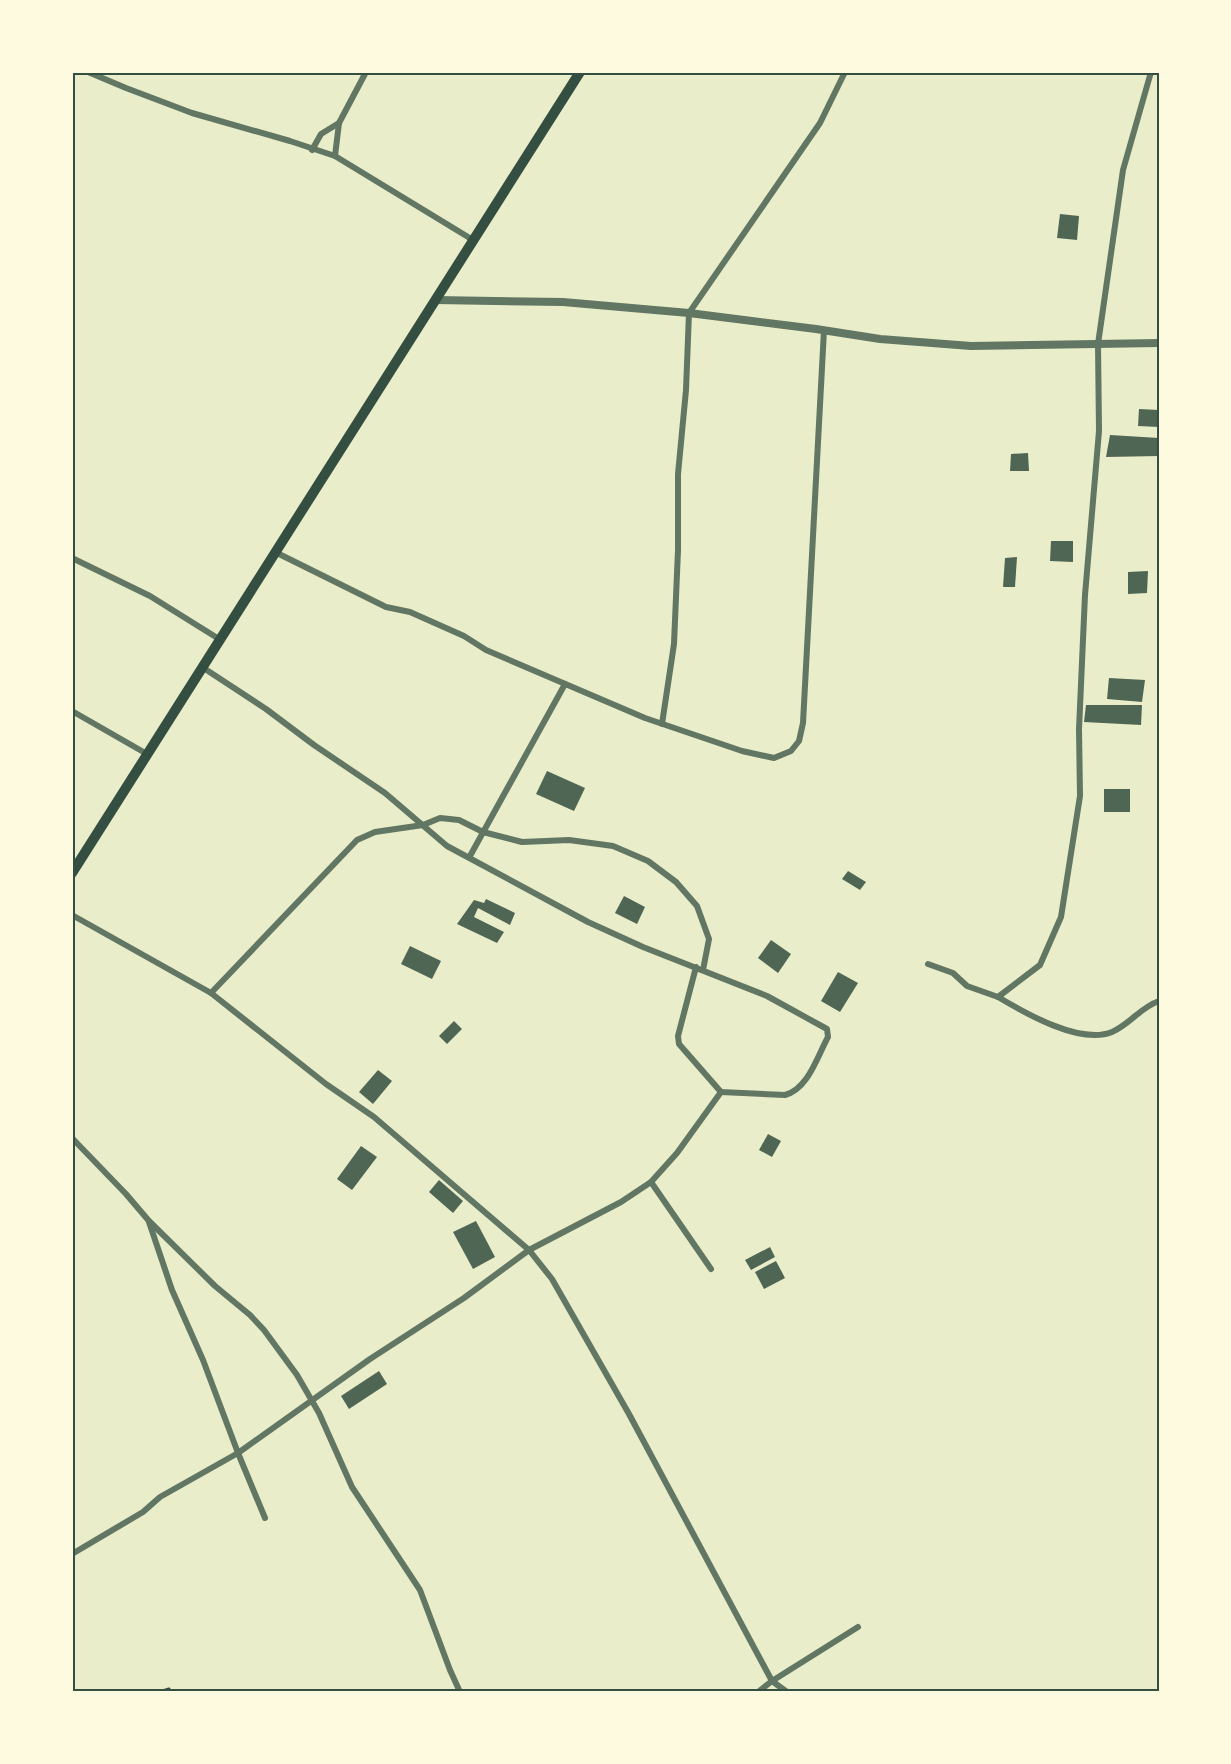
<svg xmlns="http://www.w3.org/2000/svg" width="1231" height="1764" viewBox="0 0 1231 1764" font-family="'DejaVu Sans',sans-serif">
	<rect width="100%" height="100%" fill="#e9edc9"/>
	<g fill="#4f6655">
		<polygon points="1060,214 1079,216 1077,240 1057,238"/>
		<polygon points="1139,409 1159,410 1159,427 1138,426"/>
		<polygon points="1110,435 1159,438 1159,456 1106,457"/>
		<polygon points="1028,453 1029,471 1010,471 1011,454"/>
		<polygon points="1051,541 1073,541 1073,562 1050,561"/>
		<polygon points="1017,557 1015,587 1003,587 1005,558"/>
		<polygon points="1148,571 1147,593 1128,594 1128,572"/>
		<polygon points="1109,678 1145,680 1142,702 1107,699"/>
		<polygon points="1086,705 1142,705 1141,725 1084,722"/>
		<polygon points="547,771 585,788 574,811 536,794"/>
		<rect x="1104" y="789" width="26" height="23"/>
		<polygon points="848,871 866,882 860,890 842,879"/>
		<polygon points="624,896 645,907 637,924 615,913"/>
		<polygon points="486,899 515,913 510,925 478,908 474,917 504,932 497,943 457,924 474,900 484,903"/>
		<polygon points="771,940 791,954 778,973 758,958"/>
		<polygon points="410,946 441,961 432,979 401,964"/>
		<polygon points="838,972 858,983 840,1012 821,1001"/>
		<polygon points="454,1021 462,1029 447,1044 439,1036"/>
		<polygon points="378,1070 392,1081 373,1104 359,1092"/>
		<polygon points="768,1134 781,1141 772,1157 759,1150"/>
		<polygon points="361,1146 377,1157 352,1190 337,1179"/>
		<polygon points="439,1180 463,1201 453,1213 429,1192"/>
		<polygon points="476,1221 495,1257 473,1269 453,1232"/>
		<polygon points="770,1247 775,1257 751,1270 745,1260"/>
		<polygon points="776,1261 785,1278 764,1289 755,1272"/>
		<polygon points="379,1371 387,1384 349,1409 341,1396"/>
	</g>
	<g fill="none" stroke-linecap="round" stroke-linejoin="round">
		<polyline stroke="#344e41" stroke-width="3" points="159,1692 169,1689"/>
		<g stroke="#617663" stroke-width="6">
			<polyline points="88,72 126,88 192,113 290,141 335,156"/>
			<path d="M1151 72 1123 170 1098 344 1099 431 1085 595 1079 729 1080 796 1061 917 1040 965 998 997C1025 1013 1080 1045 1112 1032 1130 1024 1141 1007 1159 1001"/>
			<polyline points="339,123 335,156 473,240"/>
			<polyline points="312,150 321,134 339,123 366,72"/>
			<polyline points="275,552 386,607 410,612 464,636 486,650 645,718 742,751 774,758 791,751 799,741 803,723 824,330"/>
			<polyline points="72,558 150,596 219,639"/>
			<path d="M202 667 266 709 314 745 385 793 447 846 588 922 643 947 767 996 827 1029 828 1037C817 1057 808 1089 785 1095L721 1092 679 1044 678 1036 696 967"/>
			<polyline points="72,711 147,754"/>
			<polyline points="662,724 674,644 678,550 678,474 686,390 689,313 820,123 845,72"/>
			<polyline points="470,856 565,684"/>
			<polyline points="72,915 211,993 326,1084 374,1117 529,1250 552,1279 629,1414 772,1681 787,1692"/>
			<polyline points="928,964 953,973 967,986 998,997"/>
			<polyline points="211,993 357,840 375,832 423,825 440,818 459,820 483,832 522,842 569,840 613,846 648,861 676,882 697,906 709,939 703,970"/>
			<polyline points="72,1138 126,1194 149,1221 215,1286 250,1315 264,1330 297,1375 319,1413 352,1487 420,1590 450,1670 460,1692"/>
			<polyline points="651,1182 711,1269"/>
			<polyline points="149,1222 172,1290 203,1360 238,1453 265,1518"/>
			<polyline points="72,1554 143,1512 160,1497 238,1453 370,1359 464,1298 529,1250 621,1202 651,1182 677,1153 721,1092"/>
			<polyline points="758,1692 772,1681 858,1627"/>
		</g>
		<polyline stroke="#617663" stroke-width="8" points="435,300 563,302 689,313 816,329 880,339 971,346 1159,343"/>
		<polyline stroke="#344e41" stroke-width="10" points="72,873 580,72"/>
	</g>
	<rect width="1231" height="1764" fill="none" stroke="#fefae0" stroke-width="147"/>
	<rect x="74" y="74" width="1084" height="1616" fill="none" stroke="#344e41" stroke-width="2"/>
</svg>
